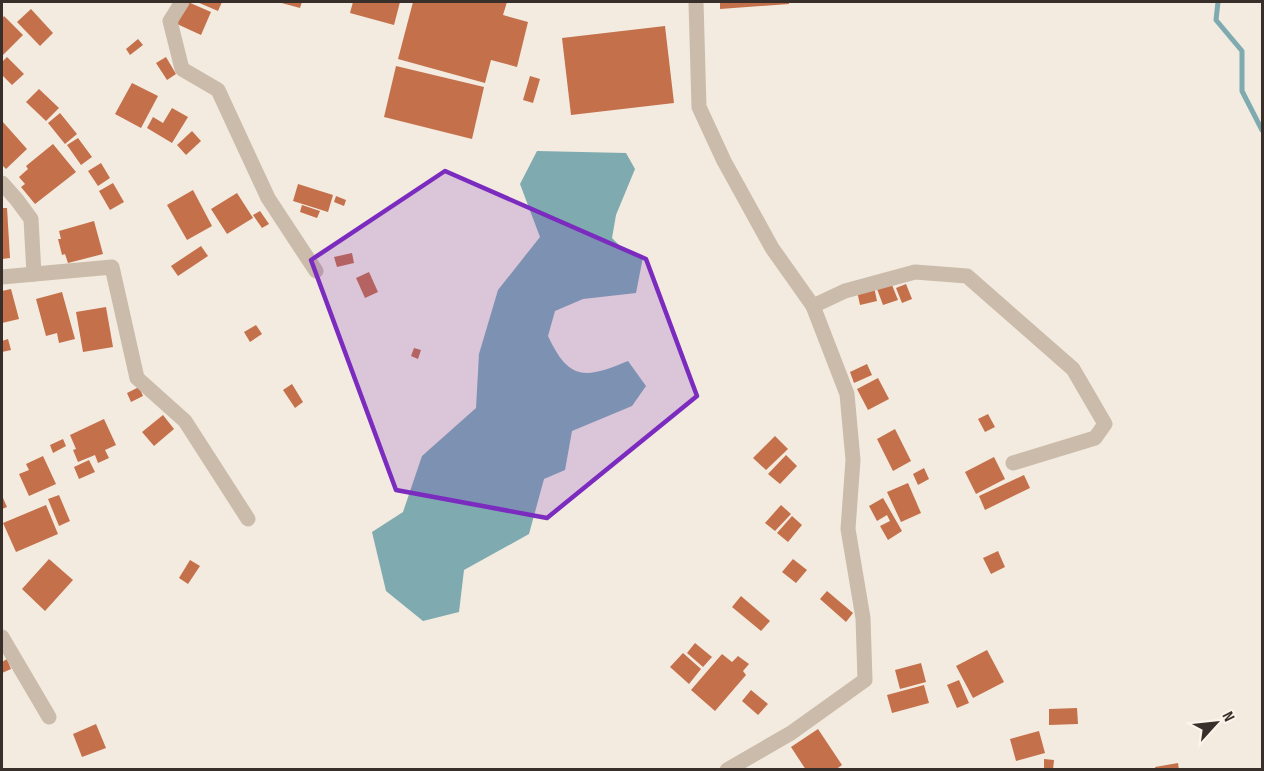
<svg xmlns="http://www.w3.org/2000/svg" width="1264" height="771" font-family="'Sofia Sans Condensed',sans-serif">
<rect width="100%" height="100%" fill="#f3ebdf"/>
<!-- water -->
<path fill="#7eaab0" d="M537,151L626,153L635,169L616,215L612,238L622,248L643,257L636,293L583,299L555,311L548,336C569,381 585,379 628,361L646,386L632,406L572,431L565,470L544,479L529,534L464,570L459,612L423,621L386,591L372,532L403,512L422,456L476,408L479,354L498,290L540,237L520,184Z"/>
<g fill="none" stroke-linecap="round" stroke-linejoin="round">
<!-- stream -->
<polyline stroke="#7eaab0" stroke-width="5" points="1218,2 1216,20 1242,51 1242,91 1262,130"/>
</g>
<!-- building -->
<g fill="#c4704b">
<polygon points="188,2 211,12 201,35 177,24"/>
<polygon points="197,2 222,2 218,11"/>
<polygon points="278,2 302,2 300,8"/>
<polygon points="353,2 400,2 394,25 350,13"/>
<polygon points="413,2 507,2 503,15 528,22 517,67 491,60 485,83 398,59"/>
<polygon points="720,2 789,2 789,4 720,9"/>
<polygon points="31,9 53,33 40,46 17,22"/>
<polygon points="4,16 23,35 2,56 2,19"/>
<polygon points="665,26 674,103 571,115 562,38"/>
<polygon points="138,39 143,45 130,55 126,49"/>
<polygon points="7,57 24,74 12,85 2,75 2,62"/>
<polygon points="166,57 176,74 167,80 156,63"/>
<polygon points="396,66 484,87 472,139 384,117"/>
<polygon points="530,76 540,79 533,103 523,100"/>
<polygon points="132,83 158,96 141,128 115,114"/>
<polygon points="39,89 59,108 46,121 26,102"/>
<polygon points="172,108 188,117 172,143 147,128 153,117 163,123"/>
<polygon points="60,113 77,134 65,144 48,123"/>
<polygon points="2,121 27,149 6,169 2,165"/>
<polygon points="192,131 201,141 186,155 177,145"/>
<polygon points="78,138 92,157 81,165 67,145"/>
<polygon points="53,144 76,172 35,204 21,187 25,184 19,177 28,169 26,166"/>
<polygon points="101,163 110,178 98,186 88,171"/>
<polygon points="113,183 124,202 110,210 99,191"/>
<polygon points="298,184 333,195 328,212 293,201"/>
<polygon points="193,190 212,226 187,240 167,205"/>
<polygon points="237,193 253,218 227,234 211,209"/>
<polygon points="336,196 346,200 344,206 334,202"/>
<polygon points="302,205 320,211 317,218 300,212"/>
<polygon points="2,208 7,208 10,258 2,259"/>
<polygon points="260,211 269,224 262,228 253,215"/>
<polygon points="94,221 103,254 68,263 65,254 62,255 58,239 61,239 59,231"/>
<polygon points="201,246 208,256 178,276 171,266"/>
<polygon points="352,253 354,263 337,267 334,257"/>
<polygon points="369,272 378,292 365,298 356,278"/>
<polygon points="906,284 912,299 902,303 896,288"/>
<polygon points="892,285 898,300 883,305 877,289"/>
<polygon points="874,287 877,301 860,305 857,291"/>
<polygon points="11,289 19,319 2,323 2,291"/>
<polygon points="62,292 75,339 59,343 57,333 46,336 36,299"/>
<polygon points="106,307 113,347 83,352 76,312"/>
<polygon points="256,325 262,334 250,342 244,332"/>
<polygon points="8,339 11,350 2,352 2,341"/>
<polygon points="414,348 421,350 418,359 411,356"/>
<polygon points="867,364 872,375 854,383 850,372"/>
<polygon points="878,378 889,399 868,410 857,389"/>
<polygon points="292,384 303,402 295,408 283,390"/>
<polygon points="139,387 143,396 131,402 127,393"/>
<polygon points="988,414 995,427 985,432 978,419"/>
<polygon points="163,415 174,429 154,446 142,432"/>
<polygon points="104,419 116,445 105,450 109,458 98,463 95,455 78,462 73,450 76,449 70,435"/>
<polygon points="895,429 911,461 893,471 877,439"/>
<polygon points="775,436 788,449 766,470 753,458"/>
<polygon points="63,439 66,446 53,453 50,445"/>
<polygon points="786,455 797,466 780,484 768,474"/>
<polygon points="43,456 56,484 29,496 19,474 29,470 26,464"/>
<polygon points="994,457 1005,479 976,494 965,472"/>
<polygon points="89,460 95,472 79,479 74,467"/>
<polygon points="924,468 929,479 918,485 913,474"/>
<polygon points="1024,475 1030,488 985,510 979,496"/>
<polygon points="908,483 921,513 901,522 887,492"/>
<polygon points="59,495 70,521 59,526 48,499"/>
<polygon points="3,498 7,507 2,509 2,499"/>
<polygon points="883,498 902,531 888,540 880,526 890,521 887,515 877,521 869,506"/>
<polygon points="46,505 58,534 16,552 3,523"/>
<polygon points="781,505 791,514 775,531 765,523"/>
<polygon points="792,516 802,525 788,542 777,533"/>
<polygon points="998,551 1005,567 991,574 983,558"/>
<polygon points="49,559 73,580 45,611 22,589"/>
<polygon points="793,559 807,570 796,583 782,572"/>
<polygon points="190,560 200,566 188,584 179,578"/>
<polygon points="827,591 853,613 846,622 820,599"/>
<polygon points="741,596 770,621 761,631 732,607"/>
<polygon points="695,643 712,657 703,667 687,653"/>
<polygon points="987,650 1004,682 973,698 956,666"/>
<polygon points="683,653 701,669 689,684 670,667"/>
<polygon points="722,654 732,662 738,656 749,664 743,671 746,675 715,711 691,690"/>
<polygon points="7,659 11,669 2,673 2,662"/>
<polygon points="921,663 926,682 900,689 895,670"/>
<polygon points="959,680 969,703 957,708 947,685"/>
<polygon points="924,685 929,703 892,713 887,695"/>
<polygon points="751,690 768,704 758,715 742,701"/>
<polygon points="1077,708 1078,724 1049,725 1049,709"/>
<polygon points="96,724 106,748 82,757 73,734"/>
<polygon points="818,729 842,765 835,770 806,770 791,747"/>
<polygon points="1039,731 1045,753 1016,761 1010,739"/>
<polygon points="1044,759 1054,760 1053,770 1044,770"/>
<polygon points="1178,763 1179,770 1156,770 1155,767"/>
</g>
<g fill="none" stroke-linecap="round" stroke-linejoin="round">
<!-- minor -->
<g stroke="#cbbbaa" stroke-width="15">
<polyline points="182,2 170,21 182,69 218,90 268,198 316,271"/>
<polyline points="696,2 699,107 724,161 772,248 813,306 847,394 853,460 848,529 863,618 865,680 791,733 727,770"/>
<polyline points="2,183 17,200 31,219 34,274"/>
<polyline points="2,277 112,267 137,378 185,421 248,519"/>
<polyline points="813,306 845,291 915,272 967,276 1073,369 1105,424 1095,438 1013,463"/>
<polyline points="2,637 49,717"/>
</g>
</g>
<!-- marked area -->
<path fill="#7b2cbf" fill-opacity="0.2" stroke="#7b2cbf" stroke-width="4.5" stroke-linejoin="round" d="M445,171L646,259L697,396L547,518L396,490L311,260Z"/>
<!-- border -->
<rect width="1264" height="771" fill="none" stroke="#392f2a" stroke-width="6"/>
<!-- north arrow -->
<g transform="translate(1216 723) rotate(63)" stroke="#faf4eb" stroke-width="4.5" paint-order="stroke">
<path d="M0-4.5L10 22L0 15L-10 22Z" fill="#392f2a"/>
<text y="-9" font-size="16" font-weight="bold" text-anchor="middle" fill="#392f2a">N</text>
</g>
</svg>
